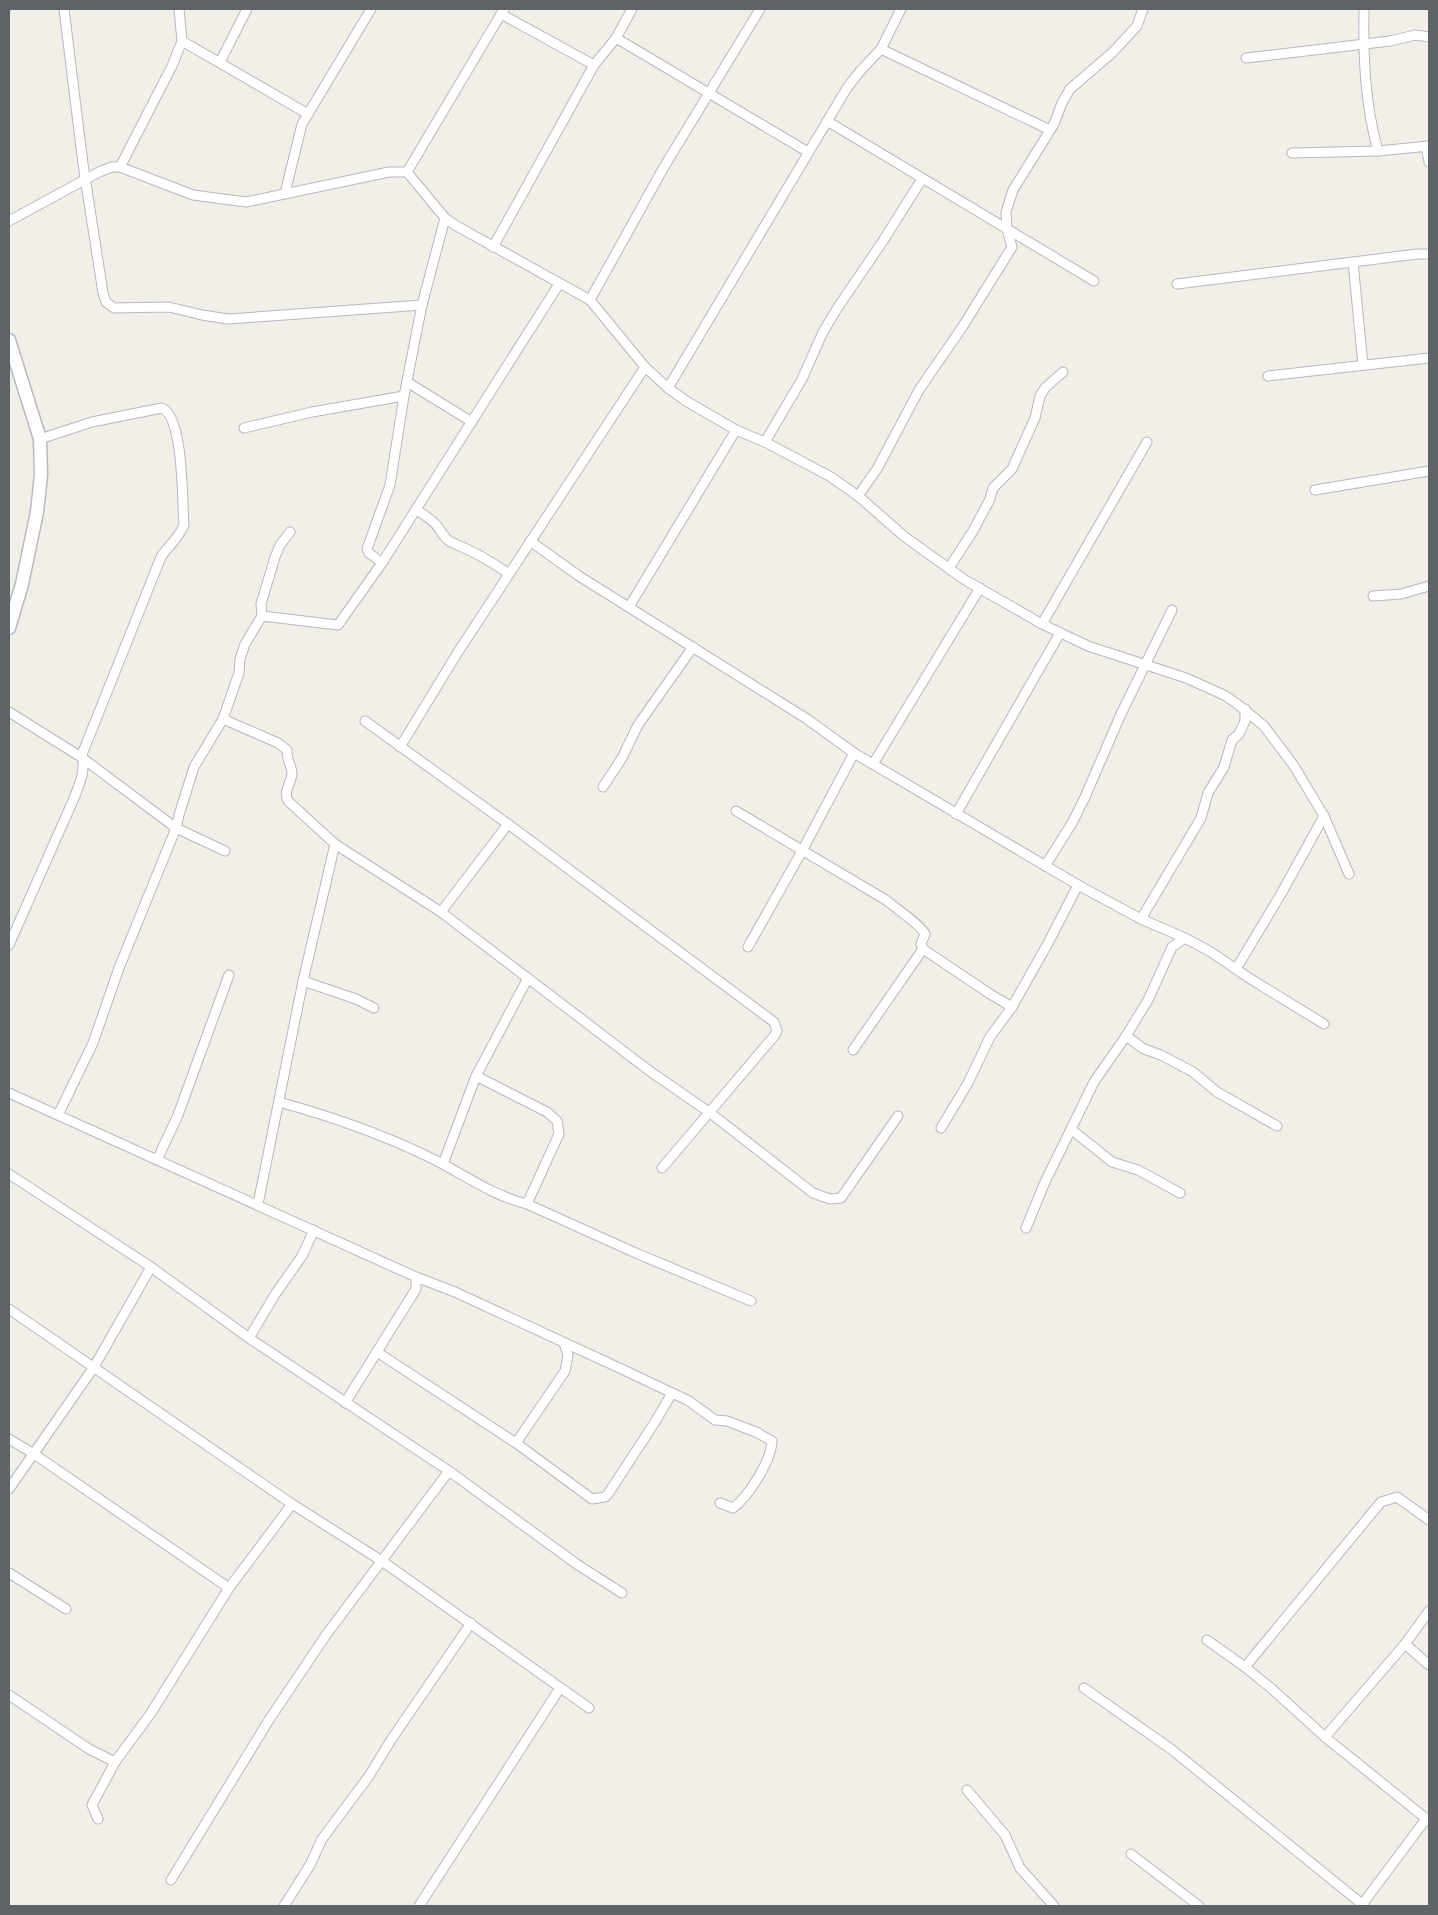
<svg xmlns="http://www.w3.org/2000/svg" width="1438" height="1915" font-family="Lato,sans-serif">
<rect width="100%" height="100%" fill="#f1efe8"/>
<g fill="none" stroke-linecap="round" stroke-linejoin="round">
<!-- street casing -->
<g stroke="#b5b8bc" stroke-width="11">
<g id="street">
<polyline points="64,9 83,164 103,293 106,302 114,308 169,307 202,315 228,319 422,305"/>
<polyline points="179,9 182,41"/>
<path d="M1364,9C1363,58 1365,104 1378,151"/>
<polyline points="501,14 594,65"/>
<polyline points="616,38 808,152"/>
<polyline points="881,49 1050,130"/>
<polyline points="1246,58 1390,41 1415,35 1429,37"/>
<polyline points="220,62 247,9"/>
<polyline points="827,121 1094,281"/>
<polyline points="1426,146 1429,162"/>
<polyline points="1292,153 1378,151 1429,146"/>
<polyline points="120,167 172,66 182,41 308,114"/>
<polyline points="407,172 445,218 455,225 590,300 645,367 668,388 686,401 736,430 765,442 831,477 858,496 905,537 965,580 1042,624 1088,646 1186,678 1224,695 1236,703 1264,726 1294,766 1324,816 1349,874"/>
<polyline points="285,193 302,124 371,9"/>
<polyline points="9,221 99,172 112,167 120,167 193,195 246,202 389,172 407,172 504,9"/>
<polyline points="493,247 594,65 616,38 632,9"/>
<polyline points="1353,262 1363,365"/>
<polyline points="1177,284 1417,254 1429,254"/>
<polyline points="590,300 664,167 760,9"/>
<polyline points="1268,376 1429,358"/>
<polyline points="407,382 472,422"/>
<polyline points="668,388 847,88 861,70 881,49 901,9"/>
<polyline points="244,428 312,412 404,396"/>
<polyline points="765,442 802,379 823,332 838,307 883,241 922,179"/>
<polyline points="1315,490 1429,471"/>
<polyline points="858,496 877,469 919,390 963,326 1012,247 1007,229 1006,212 1013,190 1054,124 1062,103 1070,89 1113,52 1137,26 1143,9"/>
<path d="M416,509C422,514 433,520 438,527C441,532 446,541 453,543C473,551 491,561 509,574"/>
<polyline points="530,541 579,576 807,719 854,753 1078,885 1141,919 1185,938 1211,952 1249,978 1324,1024"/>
<polyline points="382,563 369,553 367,549 390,485 404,396 422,305 445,218"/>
<polyline points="949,568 973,531 990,499 993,488 1012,469 1035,418 1040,396 1045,388 1063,372"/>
<polyline points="1373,596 1401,594 1429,586"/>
<polyline points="629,607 736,430"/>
<polyline points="262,616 338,625 382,563 559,284"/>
<polyline points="1042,624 1147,442"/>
<polyline points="9,712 81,757 176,828 225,851"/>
<path d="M223,719L278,743L287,750C286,759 292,766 292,774C291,784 283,790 288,801L335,844L441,912L651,1072L709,1112L813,1193L830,1199L841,1198L898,1116"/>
<polyline points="365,721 508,824 774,1022 777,1031 775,1035 662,1168"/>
<polyline points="400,747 458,652 645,367"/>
<polyline points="873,764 980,588"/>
<polyline points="603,787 622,758 638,725 693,647"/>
<path d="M736,811L886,900C895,908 921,925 925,934L921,944L923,949L990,994L1012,1007"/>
<polyline points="956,814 1060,633"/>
<polyline points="1045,866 1072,823 1085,797 1121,714 1172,610"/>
<polyline points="441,912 508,824"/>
<polyline points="1141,919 1201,818 1208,793 1224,767 1232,740 1239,734 1245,721 1245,709"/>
<path d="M9,945L75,796C78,787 83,777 83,768C84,762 81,758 83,752L161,557C168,546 179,538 184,525C182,503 184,417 162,408L92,422L40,439"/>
<polyline points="748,947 802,851 854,753"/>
<polyline points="1236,969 1281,894 1324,816"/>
<polyline points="303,981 356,999 374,1008"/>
<polyline points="1126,1036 1144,1049 1161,1055 1193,1072 1217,1092 1277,1126"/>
<polyline points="853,1050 923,949"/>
<polyline points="476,1076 547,1112 557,1121 559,1134 527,1204"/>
<path d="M9,1093L416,1277L455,1292L628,1372L689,1401L715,1420L727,1421L756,1432L772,1441C771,1461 749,1496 733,1508L720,1503"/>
<path d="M279,1102C330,1116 379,1133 427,1156C461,1172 490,1195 527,1204L638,1254L751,1301"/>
<polyline points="58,1115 93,1043 119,968 176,828 179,815 194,767 223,719 239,673 240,659 245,644 262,616 261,604 275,557 280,545 290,532"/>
<polyline points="941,1128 968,1083 990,1037 1012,1007 1047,945 1078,885"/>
<polyline points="1072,1130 1112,1162 1138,1170 1180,1193"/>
<polyline points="157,1160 178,1115 229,975"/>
<polyline points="443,1164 476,1076 528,978"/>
<polyline points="9,1174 151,1267 249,1338 449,1471 578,1565 622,1593"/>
<polyline points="258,1204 303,981 335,844"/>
<polyline points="1026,1228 1045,1182 1094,1082 1126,1036 1148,1000 1172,947 1185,938"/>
<polyline points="9,1309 292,1504 382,1561 589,1708"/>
<polyline points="249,1338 276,1293 302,1256 314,1230"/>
<polyline points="377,1352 516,1443 592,1499 605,1497 608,1494 655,1422 672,1393"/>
<polyline points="345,1403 416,1289 416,1277"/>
<polyline points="9,1439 34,1454 229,1588"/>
<polyline points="516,1443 565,1371 568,1355 564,1343"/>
<polyline points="9,1489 94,1367 151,1267"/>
<polyline points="1429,1520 1397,1497 1381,1502 1245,1667 1272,1689 1325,1737 1429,1821"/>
<polyline points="9,1573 66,1609"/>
<polyline points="1207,1640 1245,1667"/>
<polyline points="1405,1644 1429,1665"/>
<polyline points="1084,1688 1171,1749 1362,1904"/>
<polyline points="9,1695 89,1749 115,1762"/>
<polyline points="1325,1737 1405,1644 1429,1611"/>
<polyline points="967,1790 1005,1835 1020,1868 1054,1906"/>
<polyline points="98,1819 92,1805 115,1762 151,1713 229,1588 292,1504"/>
<polyline points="1131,1854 1199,1906"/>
<polyline points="171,1880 269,1720 326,1635 449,1471"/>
<polyline points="284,1906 310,1865 322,1839 369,1776 391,1740 471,1623"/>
<polyline points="419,1906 560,1688"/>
<polyline points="1361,1906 1426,1819"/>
</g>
</g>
<!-- secondary casing -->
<g stroke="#b6babf" stroke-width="15">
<polyline id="secondary" points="9,340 40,439 41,475 37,512 22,584 9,628"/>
</g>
<!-- street -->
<use href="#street" stroke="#fff" stroke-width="9"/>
<!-- secondary -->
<use href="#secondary" stroke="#fff" stroke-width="12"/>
</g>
<!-- border -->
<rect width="1438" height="1915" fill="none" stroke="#5f6368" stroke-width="20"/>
</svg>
